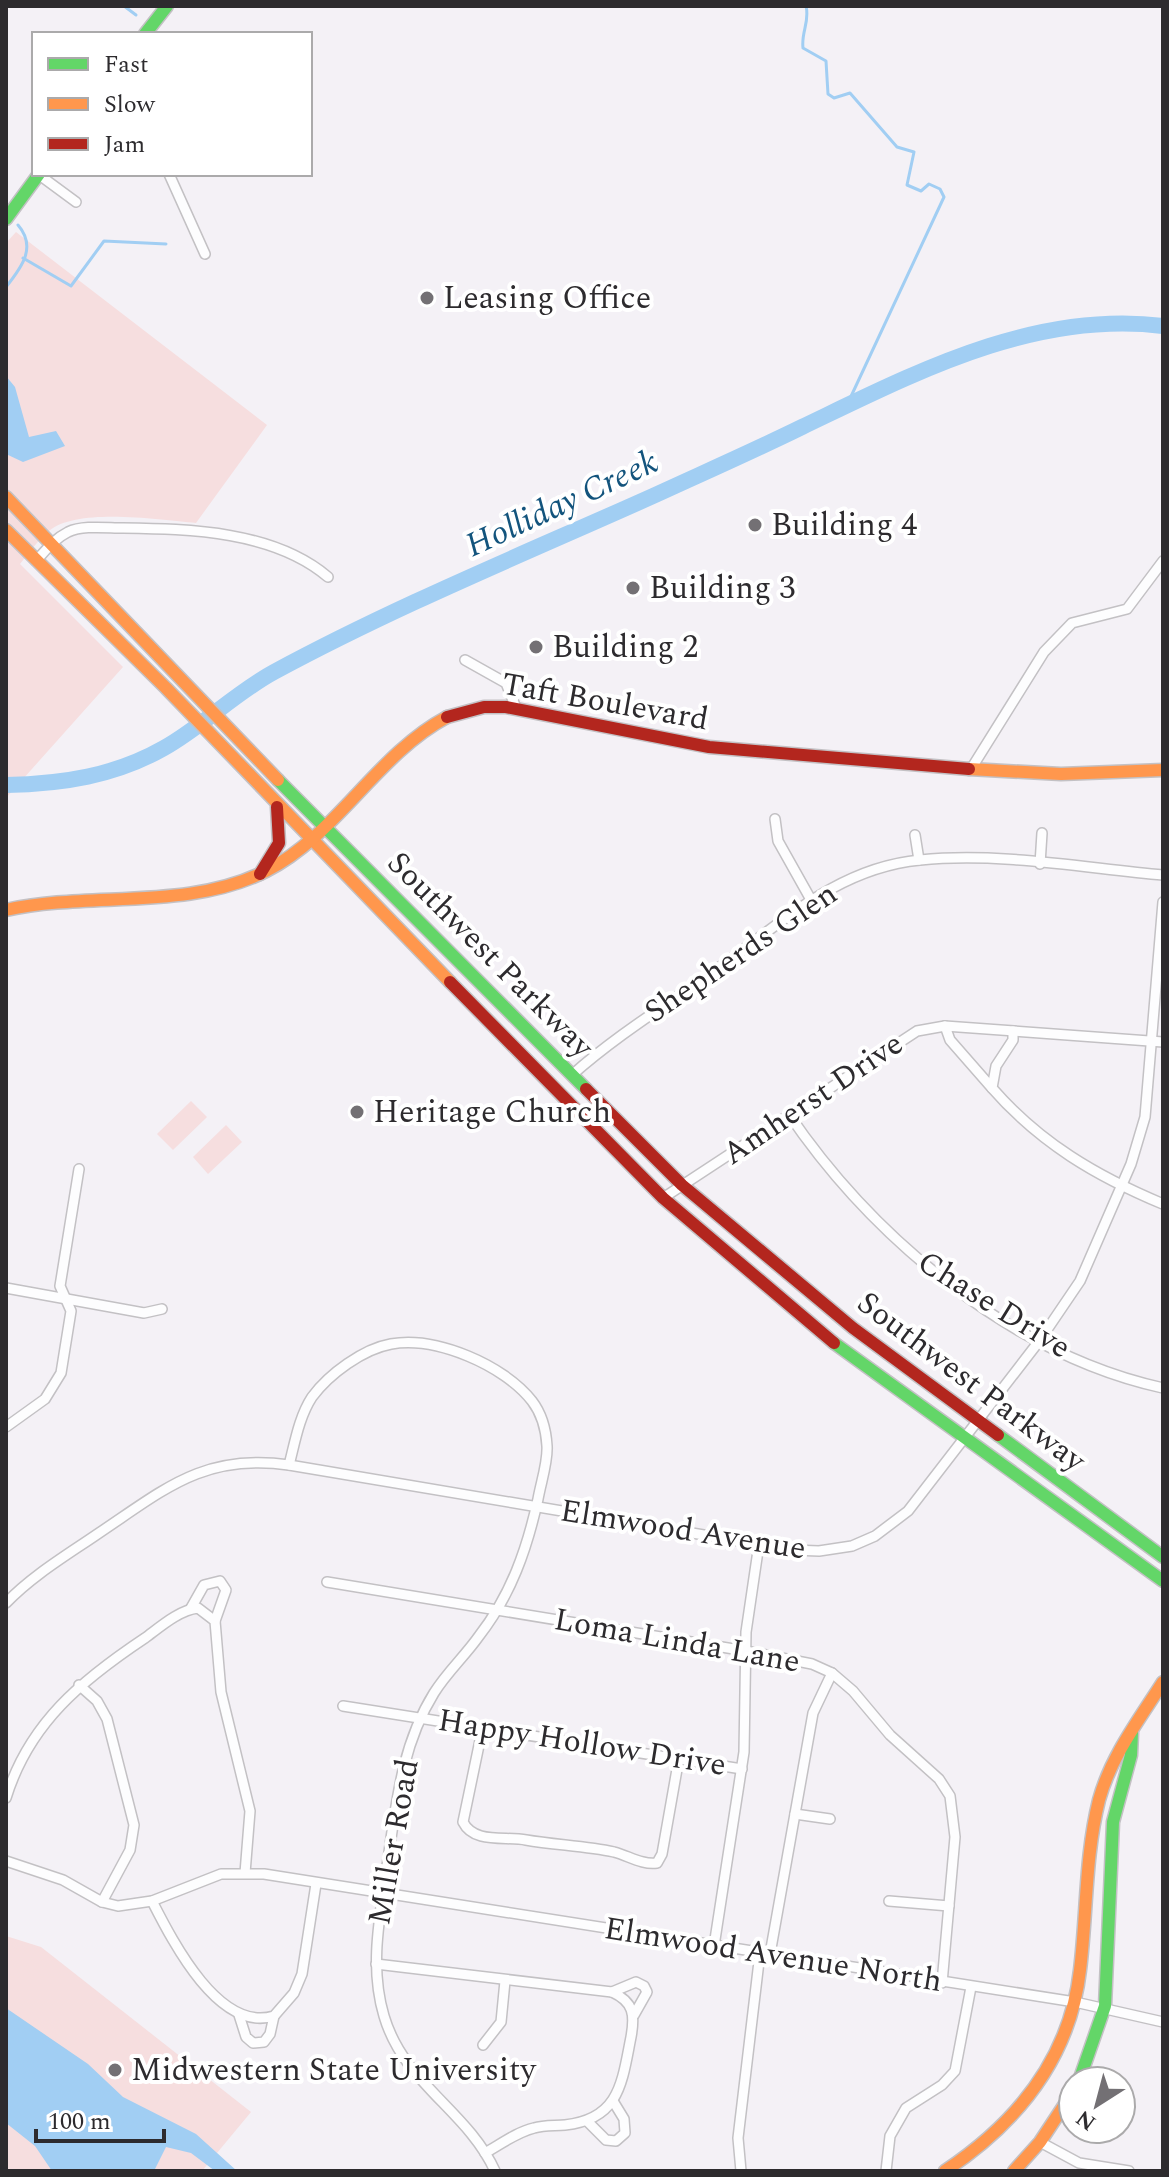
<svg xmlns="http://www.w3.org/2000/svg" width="1169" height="2177" font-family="Spectral,serif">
<rect width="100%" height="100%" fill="#f4f1f6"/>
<!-- green -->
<g fill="#f6dedf">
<path d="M16,232L267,425L196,523C160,520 77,507 49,531C38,540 29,553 20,564L123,667L6,798V243Z"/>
<polygon points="191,1101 207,1117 173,1150 157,1134"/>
<polygon points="226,1125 242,1142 208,1174 193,1157"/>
<polygon points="6,1936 41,1947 251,2112 202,2171 6,2171"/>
</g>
<!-- water -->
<g fill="#a1cef3">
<polygon points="6,376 15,387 29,437 56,431 65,446 23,462 6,454"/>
<polygon points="6,2008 88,2064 123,2097 196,2134 237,2171 215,2171 191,2153 166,2147 154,2171 52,2171 35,2146 6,2123"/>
</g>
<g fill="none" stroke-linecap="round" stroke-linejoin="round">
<!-- stream -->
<g stroke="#a1cef3" stroke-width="3">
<polyline points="124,6 136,15"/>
<path d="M806,6C810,22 801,32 803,48L826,61L828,94L834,98L850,93L897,147L914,152L907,185L921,191L929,184L940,189L944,197L847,405"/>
<polyline points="23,258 71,286 104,241 166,244"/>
<path d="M6,287C22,267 37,247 18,225"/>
</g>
<!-- river -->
<path stroke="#a1cef3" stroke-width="16" d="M6,785C62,784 115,776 164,748C203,726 235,693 274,672C396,606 526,553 653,496C703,473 753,451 802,427C915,373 1034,310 1163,326"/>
<!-- street casing -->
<g stroke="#c3c1c4" stroke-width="12">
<g id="street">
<polyline points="38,174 76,202"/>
<polyline points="169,174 205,254"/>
<path d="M36,561C46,550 54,539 68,532C83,525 106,528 123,528C190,529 274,531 328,577"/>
<polyline points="465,660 506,683 516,708"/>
<polyline points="971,769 1044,652 1072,623 1127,609 1163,561"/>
<polyline points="775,819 778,841 810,898"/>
<polyline points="915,835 919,860"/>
<polyline points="1040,864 1042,833"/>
<polyline points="945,1026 950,1040 992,1088"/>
<path d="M1013,1031V1040L996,1066L992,1088C1040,1143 1096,1176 1163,1204"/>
<path d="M572,1075C616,1036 666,1005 714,971C780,925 836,868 920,860C1000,852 1084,868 1163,875"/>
<path d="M788,1113C873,1238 1012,1355 1163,1388"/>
<polyline points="663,1198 917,1031 945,1026 1163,1042"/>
<polyline points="6,1288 144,1313 162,1309"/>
<polyline points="6,1427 45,1399 61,1373 71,1311 60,1286 79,1169"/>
<path d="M289,1465C295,1442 299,1417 312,1397C329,1374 363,1349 391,1344C436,1336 504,1365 532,1401C542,1414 546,1429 547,1446C548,1462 541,1482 538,1499C527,1549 511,1595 479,1636C465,1656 447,1672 434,1693C401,1746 396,1806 387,1866C380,1916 369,1966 384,2016C404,2084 467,2110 495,2171"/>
<polyline points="327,1582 746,1651 812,1664 832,1673 853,1691 890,1735 939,1779 950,1796 955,1837 942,1983"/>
<path d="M6,1603C33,1575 67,1555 99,1533C165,1489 204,1453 289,1465L793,1550L819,1551L852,1546L875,1536L908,1511L1040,1340L1080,1281L1131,1164L1145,1117L1163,902"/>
<polyline points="191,1608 204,1585 220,1581 226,1590 215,1621"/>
<polyline points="79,1685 97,1701 107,1719 134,1825 130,1850 102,1902"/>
<polyline points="343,1706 742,1769"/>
<path d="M483,1726L463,1822C474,1844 505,1836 526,1840C555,1845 586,1846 614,1852C629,1856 642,1865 657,1863L662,1854L679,1758"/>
<path d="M6,1798C29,1723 82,1680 145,1638C160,1627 179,1610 198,1608L215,1621L221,1692L250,1811L245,1873"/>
<polyline points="795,1814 830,1819"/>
<polyline points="6,1861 63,1880 102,1902 118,1906 152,1901 221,1874 264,1874 1075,2002 1163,2022"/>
<path d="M152,1901C173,1942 219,2033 274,2016L294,1993L302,1974L316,1884"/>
<polyline points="889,1901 949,1906"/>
<polyline points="714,1946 744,1752 746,1632 759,1544"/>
<polyline points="770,1954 813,1713 832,1673"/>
<path d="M376,1964L612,1992C634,2002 635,2015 631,2037C622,2082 620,2119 565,2125C555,2126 544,2125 534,2128C517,2132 501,2144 485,2153"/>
<polyline points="612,1992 636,1982 644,1986 647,1992 634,2015"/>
<polyline points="239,2015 246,2037 253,2043 264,2042 270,2034 274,2016"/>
<polyline points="483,2045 501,2022 505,1981"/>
<polyline points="587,2121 606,2140 616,2141 625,2133 624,2119 613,2101"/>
<polyline points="1040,2142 1079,2163 1129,2171"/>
<polyline points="741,2171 738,2138 760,1953"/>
<polyline points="886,2171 890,2136 906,2108 942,2085 955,2071 971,1987"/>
</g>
</g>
<!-- fast casing -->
<g stroke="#c3c1c4" stroke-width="15">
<g id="fast">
<polyline points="145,34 167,6"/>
<polyline points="6,219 39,174"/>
<polyline points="278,780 586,1089"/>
<polyline points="834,1343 1163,1581"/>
<polyline points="998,1435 1163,1557"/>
<polyline points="1079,2081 1105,2006 1113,1822 1131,1755 1132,1733"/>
</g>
</g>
<!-- slow casing -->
<g stroke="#c3c1c4" stroke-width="15">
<g id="slow">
<polyline points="6,497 278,780"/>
<polyline points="6,530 166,688 450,982"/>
<polyline points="969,769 1061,774 1163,770"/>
<path d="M6,910C90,891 187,911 266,871C337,835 376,755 447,717"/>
<path d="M945,2171C1017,2123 1070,2059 1080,1970C1087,1913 1085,1856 1099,1800C1111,1756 1139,1720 1163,1682"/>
<polyline points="1014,2171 1040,2142 1073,2092"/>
</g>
</g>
<!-- jam casing -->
<g stroke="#c3c1c4" stroke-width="15">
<g id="jam">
<polyline points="447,717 484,707 506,707 709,747 969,769"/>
<polyline points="260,874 279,843 277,807"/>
<polyline points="450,982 663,1198 834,1343"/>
<polyline points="586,1089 682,1185 853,1328 998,1435"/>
</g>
</g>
<!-- street -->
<use href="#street" stroke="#fdfdfe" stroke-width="9"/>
<!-- fast -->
<use href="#fast" stroke="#63d668" stroke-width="12"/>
<!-- slow -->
<use href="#slow" stroke="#ff974d" stroke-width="12"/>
<!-- jam -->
<use href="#jam" stroke="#b3261e" stroke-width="12"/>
</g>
<!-- markers -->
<g fill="#737074" stroke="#fff" stroke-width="3">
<circle cx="427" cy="298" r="8"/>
<circle cx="755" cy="525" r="8"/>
<circle cx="633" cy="588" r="8"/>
<circle cx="536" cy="647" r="8"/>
<circle cx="357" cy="1112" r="8"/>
<circle cx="115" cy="2070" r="8"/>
</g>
<g text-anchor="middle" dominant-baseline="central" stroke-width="8" stroke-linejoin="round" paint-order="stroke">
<!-- poi labels -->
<g font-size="32" fill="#2d2b2e" stroke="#fff" text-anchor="start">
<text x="443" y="298">Leasing Office</text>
<text x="771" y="525">Building 4</text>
<text x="649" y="588">Building 3</text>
<text x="552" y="647">Building 2</text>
<text x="373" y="1112">Heritage Church</text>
<text x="131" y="2070">Midwestern State University</text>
</g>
<!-- street labels -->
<g font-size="32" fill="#2d2b2e" stroke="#fff">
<text transform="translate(605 702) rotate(10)">Taft Boulevard</text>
<text transform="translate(741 953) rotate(-34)">Shepherds Glen</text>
<text transform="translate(490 955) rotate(45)">Southwest Parkway</text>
<text transform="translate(813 1099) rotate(-34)">Amherst Drive</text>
<text transform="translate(994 1305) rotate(32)">Chase Drive</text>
<text transform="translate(971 1382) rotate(37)">Southwest Parkway</text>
<text transform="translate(683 1530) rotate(9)">Elmwood Avenue</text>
<text transform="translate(677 1641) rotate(10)">Loma Linda Lane</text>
<text transform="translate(582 1743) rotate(9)">Happy Hollow Drive</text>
<text transform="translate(394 1842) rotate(-80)">Miller Road</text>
<text transform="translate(773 1955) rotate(9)">Elmwood Avenue North</text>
</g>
<!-- water labels -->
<g font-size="34" font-style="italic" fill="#13547d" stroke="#fff">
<text transform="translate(562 504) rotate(-25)">Holliday Creek</text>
</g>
</g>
<!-- border -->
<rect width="1169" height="2177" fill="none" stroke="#2d2b2e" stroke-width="16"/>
<!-- legend -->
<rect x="32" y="32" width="280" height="144" fill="#ffffff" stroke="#abaaab" stroke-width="2"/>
<rect x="48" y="58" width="40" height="12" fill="#63d668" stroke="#abaaab" stroke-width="2"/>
<text x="104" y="72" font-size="24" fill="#2d2b2e">Fast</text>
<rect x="48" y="98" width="40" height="12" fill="#ff974d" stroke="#abaaab" stroke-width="2"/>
<text x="104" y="112" font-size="24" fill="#2d2b2e">Slow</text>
<rect x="48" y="138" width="40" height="12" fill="#b3261e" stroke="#abaaab" stroke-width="2"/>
<text x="104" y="152" font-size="24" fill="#2d2b2e">Jam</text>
<!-- north arrow -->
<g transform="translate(1097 2105) rotate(216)"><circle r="38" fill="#ffffff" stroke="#abaaab" stroke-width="2"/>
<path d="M0-6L14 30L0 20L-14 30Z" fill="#737074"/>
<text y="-12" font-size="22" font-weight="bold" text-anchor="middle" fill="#2d2b2e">N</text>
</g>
<!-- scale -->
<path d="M36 2129v12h128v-12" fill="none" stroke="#2d2b2e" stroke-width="4"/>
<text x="48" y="2129" font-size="24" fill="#2d2b2e" stroke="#ffffff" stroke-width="6" paint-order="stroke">100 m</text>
</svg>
